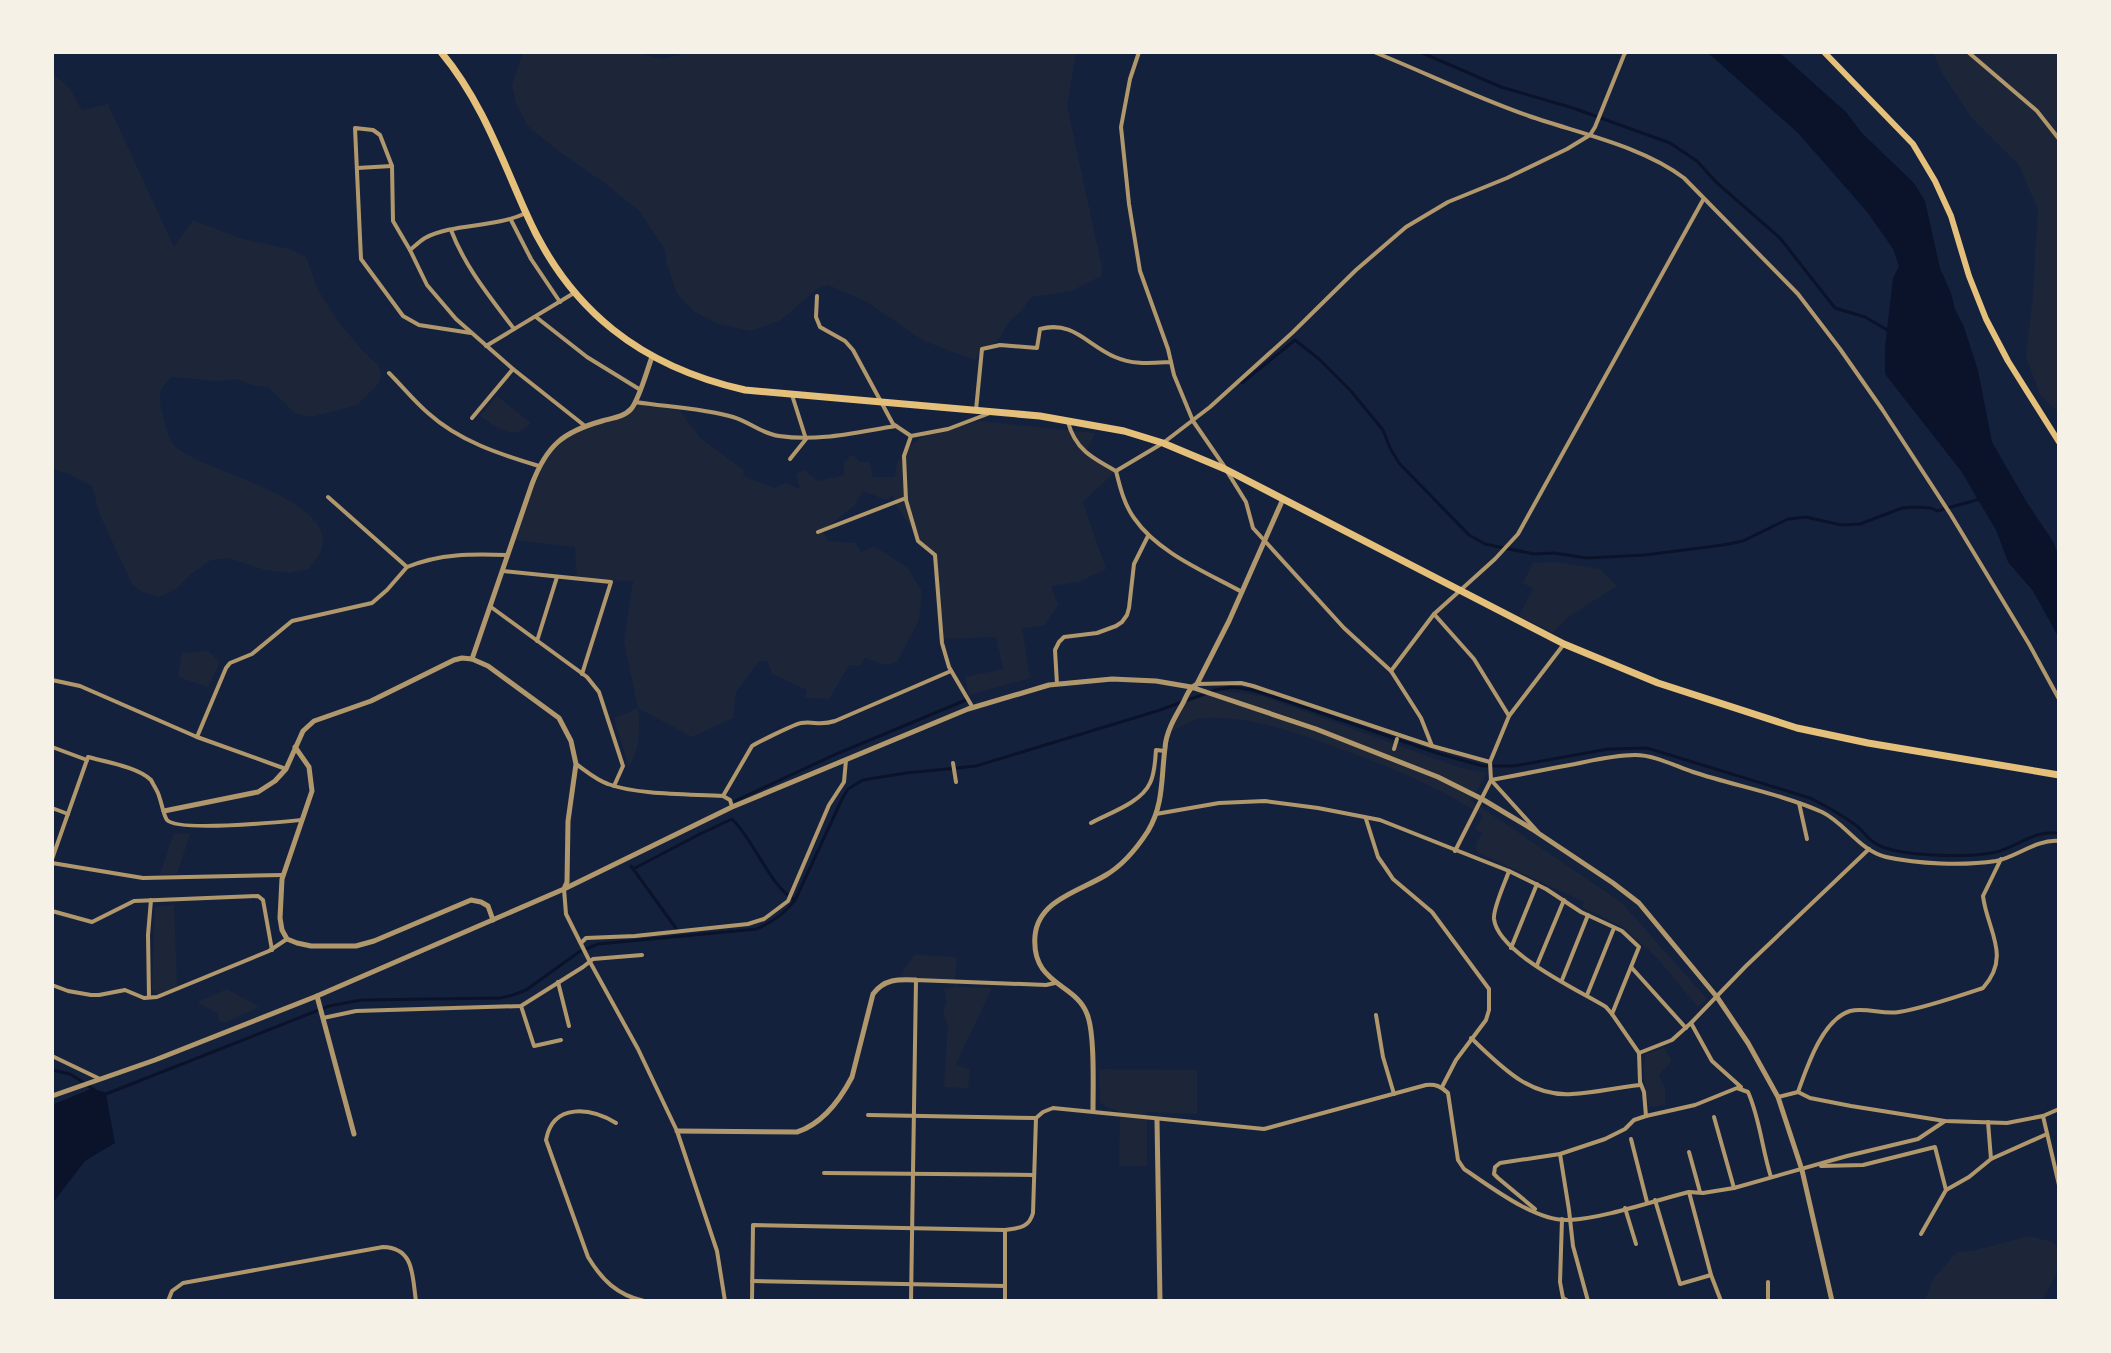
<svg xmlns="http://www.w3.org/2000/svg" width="2111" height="1353" font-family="'Source Sans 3',sans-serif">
<rect width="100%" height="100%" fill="#14213d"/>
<!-- green -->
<g fill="#1d2539">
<polygon points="523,52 633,52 663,59 691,52 1076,52 1067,106 1102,267 1101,276 1071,291 1031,297 1022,310 1009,322 999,339 974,360 924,341 867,302 828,285 817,289 781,320 751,331 718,324 693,311 676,292 667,263 664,248 639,211 606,184 561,153 528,126 516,104 512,85"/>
<polygon points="1933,52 2059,52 2059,413 2040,395 2026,356 2033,295 2038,210 2019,165 1971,117 1942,73"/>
<path d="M52,72L70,89L82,110L108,104L174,247L193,220L242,239L290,249L306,257L318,290L340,324L362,350L379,366L381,374L379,383L357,405L312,417L295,413L268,387L256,386L236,379L217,381L172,377C157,390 158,397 163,415C165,425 168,436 173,444C176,449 183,452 188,455C219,474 334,501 322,548C320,555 313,562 309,569L289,573L265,570L229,558L211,560L190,575L176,589L159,597L143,592L132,584L100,515L92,486L67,473L52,469Z"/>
<path d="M497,396L531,423C513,442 498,428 480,416Z"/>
<path d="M635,402L677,407L701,439L744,470L743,476L774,488L786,483L800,489L796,474L805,469L807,473L818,481L844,475V461L848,460L849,455L854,456L860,462H870L873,477H895L897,463L906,449L924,435L981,421L1095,433L1086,452L1116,471L1083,502L1106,569L1079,582L1051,586L1058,605L1044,626L1022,628L1030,678L969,695L965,677L1003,669L996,637L942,639L937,563L930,551L918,541L915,533L894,502V495L886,500L863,491L855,505L823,531L828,541L856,543L861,552L874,546L908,568L922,592L919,620L897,662L885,665L865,658L860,666L849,665L829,699L805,698L807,690L772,674L768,661H759L736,692L733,718L692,737L638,708C641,729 639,749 629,767L614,718L638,708L624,642L633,581L577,579L575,547L513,540L539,466L564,436L623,415Z"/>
<polygon points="1556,562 1600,569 1617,586 1568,617 1553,633 1519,616 1533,589 1523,583 1533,563"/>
<polygon points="208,651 220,662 208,687 178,677 182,653"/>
<path d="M1216,690L1262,696L1461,768L1486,773L1479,787L1470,800L1621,902L1707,999L1698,1007L1657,958L1623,927L1582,907L1584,902L1477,852L1476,844L1482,833L1475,829L1483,816C1437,786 1389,766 1337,748C1296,732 1250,716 1205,718C1194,718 1181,727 1171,732L1187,700Z"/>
<polygon points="174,833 190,834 177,874 160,875"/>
<polygon points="174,905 177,987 158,994 152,989 155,907"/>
<polygon points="914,955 957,957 955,981 958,987 992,988 956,1064 970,1070 968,1088 944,1087 948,1027 943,1011 947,1002 944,988 956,987 953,982 897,980"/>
<polygon points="227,989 259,1007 224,1023 218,1021 219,1014 197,1002"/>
<path d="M1664,1048L1672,1061L1659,1075L1665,1089V1105L1649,1107C1646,1089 1641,1072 1646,1054Z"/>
<polygon points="1099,1069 1197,1070 1197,1114 1147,1112 1147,1166 1119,1166 1120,1112 1107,1107 1100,1102"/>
<polygon points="2029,1236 2052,1242 2059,1248 2059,1269 2042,1301 1925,1301 1933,1279 1957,1252 1972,1251"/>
</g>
<!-- water -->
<g fill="#0b132b">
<polygon points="1707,52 1779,52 1846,112 1862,133 1914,183 1925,201 1940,268 1951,293 1955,309 1964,327 1978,370 1992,442 2026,501 2054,543 2059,558 2059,638 2033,591 2008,562 1996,530 1961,471 1885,374 1885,347 1893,278 1899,266 1893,249 1868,213 1798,133"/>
<polygon points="93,1088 98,1093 106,1094 115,1143 85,1161 52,1204 52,1105"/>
</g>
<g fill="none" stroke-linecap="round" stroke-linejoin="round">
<!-- stream -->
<g stroke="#0b132b" stroke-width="3">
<polyline points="1420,52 1501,87 1573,108 1670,143 1697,161 1716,182 1780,238 1835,308 1865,317 1889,331"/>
<polyline points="1242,383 1295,340 1319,359 1350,390 1383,430 1390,448 1399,463 1469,535 1485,544 1534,554 1555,553 1586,558 1645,555 1723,545 1743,541 1788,519 1806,517 1841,525 1860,524 1902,508 1913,507 1931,508 1937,511 1980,499"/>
<polyline points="735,801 834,755 966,700"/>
<polyline points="631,866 678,931"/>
<path d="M633,869L700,834L732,819C754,840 771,888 795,900"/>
<path d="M52,1070L70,1074L98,1092L106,1094L329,1006L361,1000L500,998L513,995L526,990L579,952L598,944L757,929C772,922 785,914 795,900L843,797L848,789L863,780L906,773L976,766L1157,711L1216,690L1232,687L1252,690L1274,697L1440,754L1483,766H1514L1608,749L1647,748L1810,798C1826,806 1842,815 1857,826C1863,831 1868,839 1875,843C1895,857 1971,858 1996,852C2019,846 2033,830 2059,833"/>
</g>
<!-- minor -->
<g stroke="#b1986c" stroke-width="4">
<polyline points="662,52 663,52"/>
<polyline points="1139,52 1130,79 1121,127 1129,204 1140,271 1168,349 1174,375 1193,421 1224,466"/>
<path d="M1374,52C1426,73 1477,98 1529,116C1578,133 1642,146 1684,178L1798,294L1840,349L1882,409L1951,515L2029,644L2059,699"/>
<polyline points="1968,52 2037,111 2059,139"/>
<polyline points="357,168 392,166"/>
<path d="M526,213C495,228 453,223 425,238C420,241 415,246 410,250L427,285L456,319L513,369L585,426"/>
<polyline points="511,220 531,259 560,302"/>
<path d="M451,230C465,267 490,297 514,329"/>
<polyline points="410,250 393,221 392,166 380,135 373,130 355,128 361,259 403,316 419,325 471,333"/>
<polyline points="817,296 816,317 820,327 845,341 853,350 893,424 911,436"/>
<polyline points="536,317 587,357 639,389"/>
<polyline points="486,346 574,293"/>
<path d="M389,373C402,386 414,401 428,413C459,441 499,454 539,466"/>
<path d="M635,402C668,407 701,408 733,417C750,422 762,434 779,436C819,442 857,432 896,426"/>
<path d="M976,410L982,349L1000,345L1037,348L1040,329C1073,320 1087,345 1115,357C1133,365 1151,363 1171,362"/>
<polyline points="472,418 513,369"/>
<path d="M1068,422C1075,449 1092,458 1116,471L1163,443L1210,407L1292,333L1356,270L1406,227L1448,202L1507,178L1567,149L1590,135L1595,127L1624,55L1626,52"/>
<polyline points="790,459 806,439 792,395"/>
<path d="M1116,471C1120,487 1124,504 1134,518C1158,553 1206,572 1242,592"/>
<polyline points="1228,473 1246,502 1253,528 1344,628 1391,671 1421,718 1432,746"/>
<path d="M328,497L407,567C441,553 472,554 508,555"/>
<polyline points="818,532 906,498"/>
<polyline points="503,571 611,582 582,674"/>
<polyline points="491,607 587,677 599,692 623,766 614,786"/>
<polyline points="1434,614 1474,659 1509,716"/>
<polyline points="537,641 557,577"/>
<polyline points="1391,671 1434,614 1495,559 1518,534 1703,200"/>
<polyline points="52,680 80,686 197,737 286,769"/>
<polyline points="1057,684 1055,650 1059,642 1064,637 1097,633 1116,626 1122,622 1127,615 1129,608 1134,564 1148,536"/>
<polyline points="1197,684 1241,683 1253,686 1432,746 1490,762"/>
<polyline points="973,708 949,667 942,643 935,555 918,541 906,500 904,456 911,436 948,429 990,413"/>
<polyline points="197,737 226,668 230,663 252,654 292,621 372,603 387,590 407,567"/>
<polyline points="52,747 87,760"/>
<polyline points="1394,749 1397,739"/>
<polyline points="953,763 956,782"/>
<path d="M576,764C586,771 596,780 608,784C637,795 691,794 723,796L730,800L732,807"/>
<path d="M1491,780C1519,775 1547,769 1575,764C1594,760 1615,755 1635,755C1655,755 1675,766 1693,772C1736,786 1781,794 1822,812C1845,823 1860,851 1886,857C1918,864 1963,866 1996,861C2017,857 2036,839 2059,841"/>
<polyline points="1491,780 1538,832"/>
<path d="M723,796L752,746C756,743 797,723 801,723C814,721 820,726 835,721L951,671"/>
<polyline points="1799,803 1807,839"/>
<polyline points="52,808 68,814"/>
<polyline points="1156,814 1219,803 1265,801 1318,808 1380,820 1509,871 1546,889 1581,912 1622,931 1639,947 1612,1014 1639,1053 1640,1082 1644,1092 1646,1116"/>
<polyline points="1366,819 1378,857 1387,870 1393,879 1432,912 1489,989 1489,1010 1486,1020 1456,1060 1442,1087"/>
<path d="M1091,823C1109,813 1141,803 1150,783C1155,773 1155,761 1156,750L1165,751"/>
<polyline points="1455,851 1491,780 1490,762 1509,716 1564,644"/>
<path d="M52,859L88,757C106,762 138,767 151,780C152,782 156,789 157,791C161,798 163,815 167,820C178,832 280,822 301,820"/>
<polyline points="52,863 143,878 283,875"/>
<path d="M1509,871C1505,883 1493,908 1494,919C1498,953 1578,990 1606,1007L1612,1014"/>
<polyline points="564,889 566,914 590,962 638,1049 677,1131 717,1251 725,1301"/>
<polyline points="52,911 92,922 134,901 258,896 263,900 272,950"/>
<polyline points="581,943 586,938 635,936 748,924 764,919 788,901 829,805 844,782 846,760"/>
<polyline points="1511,948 1537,884"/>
<polyline points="1537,965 1564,900"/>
<polyline points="1631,967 1686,1028"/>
<polyline points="1562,980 1588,915"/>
<polyline points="558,982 569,1026"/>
<polyline points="52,985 68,991 91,995 99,995 125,990 144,998 157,997 269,951 287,939"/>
<polyline points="1587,995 1614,928"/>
<polyline points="149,997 148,935 151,900"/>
<polyline points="521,1006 534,1046 561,1040"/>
<polyline points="1376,1015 1383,1057 1394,1094"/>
<polyline points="323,1018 356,1011 521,1006 583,967 593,959 642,955"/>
<polyline points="1691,1023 1712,1061 1741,1087"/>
<path d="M1471,1038C1500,1065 1528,1097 1572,1094C1595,1093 1618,1087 1641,1085"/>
<polyline points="1639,1053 1672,1040 1691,1023 1746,966 1869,849"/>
<polyline points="52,1056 100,1079"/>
<path d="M1798,1092C1807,1067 1822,1020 1850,1011C1866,1007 1883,1015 1899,1012C1924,1008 1959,996 1983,988C2012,956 1987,930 1983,896L2001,859"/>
<polyline points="1778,1097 1798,1092 1810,1098 1851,1106 1945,1121 2007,1123 2043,1116 2059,1109"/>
<path d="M868,1115L1036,1118L1043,1112L1053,1108L1264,1129L1426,1085C1435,1084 1441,1086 1448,1093L1458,1160L1464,1169C1491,1187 1536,1222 1569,1220C1605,1218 1653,1201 1689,1192L1703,1193L1734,1188L1847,1156L1918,1139L1945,1121"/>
<polyline points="2043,1116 2059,1185"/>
<polyline points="1714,1117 1734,1188"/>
<polyline points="1988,1122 1991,1159"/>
<path d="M616,1123C591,1108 553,1102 546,1140L588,1257C602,1280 617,1295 644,1301"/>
<polyline points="1631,1139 1647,1202"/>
<polyline points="1689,1152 1700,1192"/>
<polyline points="1821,1166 1863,1165 1935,1147 1946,1190 1969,1177 1991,1159 2047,1134"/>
<polyline points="824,1173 1034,1175"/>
<polyline points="1689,1192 1711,1275 1721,1301"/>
<polyline points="1655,1200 1680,1284 1711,1275"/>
<polyline points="1625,1208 1636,1244"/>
<polyline points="1535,1209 1498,1178 1494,1174 1495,1167 1500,1163 1560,1154"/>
<polyline points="1562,1219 1560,1282 1563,1298 1568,1301"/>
<polyline points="1921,1234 1946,1190"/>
<polyline points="752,1281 1005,1286"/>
<polyline points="1768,1282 1768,1301"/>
<path d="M168,1301L172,1291L183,1283L383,1247C415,1248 412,1276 416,1301"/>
<path d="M752,1301L753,1225L1005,1230C1019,1228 1029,1228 1033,1213L1036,1118"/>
<polyline points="911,1301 916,980 1046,985 1055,983"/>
<polyline points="1005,1301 1005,1230"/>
<path d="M1588,1301L1573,1246L1569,1210L1560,1154L1605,1139L1625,1129L1634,1120L1646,1116L1695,1105L1737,1088L1748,1092C1760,1119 1762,1149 1771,1177"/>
</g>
<!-- tertiary -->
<g stroke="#b1986c" stroke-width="5">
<path d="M472,659L532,484C547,445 563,432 602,421C612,418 624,417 631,409C639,400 647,370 652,357"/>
<polyline points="295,747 309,767 312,791 282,879 280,918 282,930 287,939 297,943 311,946 356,946 374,941 471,900 481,902 488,906 493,920"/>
<polyline points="164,811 258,792 275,781 286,769 303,731 314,721 371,701 454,660 462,658 472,659 488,666 559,718 571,741 576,764 568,821 567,882 564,889"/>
<polyline points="317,996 354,1134"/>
<polyline points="52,1096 155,1060 317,996 564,889 732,807 968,709 1049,685 1112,679 1156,681 1191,687 1316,729 1438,777 1482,799 1532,829 1613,883 1639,903 1717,997 1748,1043 1778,1097 1802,1170 1832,1301"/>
<path d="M1093,1111C1093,1088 1095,1033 1087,1014C1076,983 1031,985 1035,936C1038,900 1080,891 1106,875C1123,865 1137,848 1148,831C1164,804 1161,778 1165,748C1166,732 1175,717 1183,703C1187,695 1189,688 1197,684L1229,621L1283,499"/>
<polyline points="1157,1120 1160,1301"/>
<path d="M677,1131L797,1132C822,1124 840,1100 852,1077L873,994C884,979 898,979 916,980"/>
</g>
<!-- secondary -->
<polyline stroke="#e5c07b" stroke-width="6" points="1824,52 1913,144 1935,181 1951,216 1969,276 1986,319 2008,361 2059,442"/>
<!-- trunk -->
<path stroke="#e5c07b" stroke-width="7" d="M441,52C481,100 501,157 526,213C569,311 642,367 745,390L1040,416L1124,431L1163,443L1225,469L1564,644L1658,683L1797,728L1868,743L2059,775"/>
</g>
<!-- border -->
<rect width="2111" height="1353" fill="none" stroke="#f6f1e7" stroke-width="108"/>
</svg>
